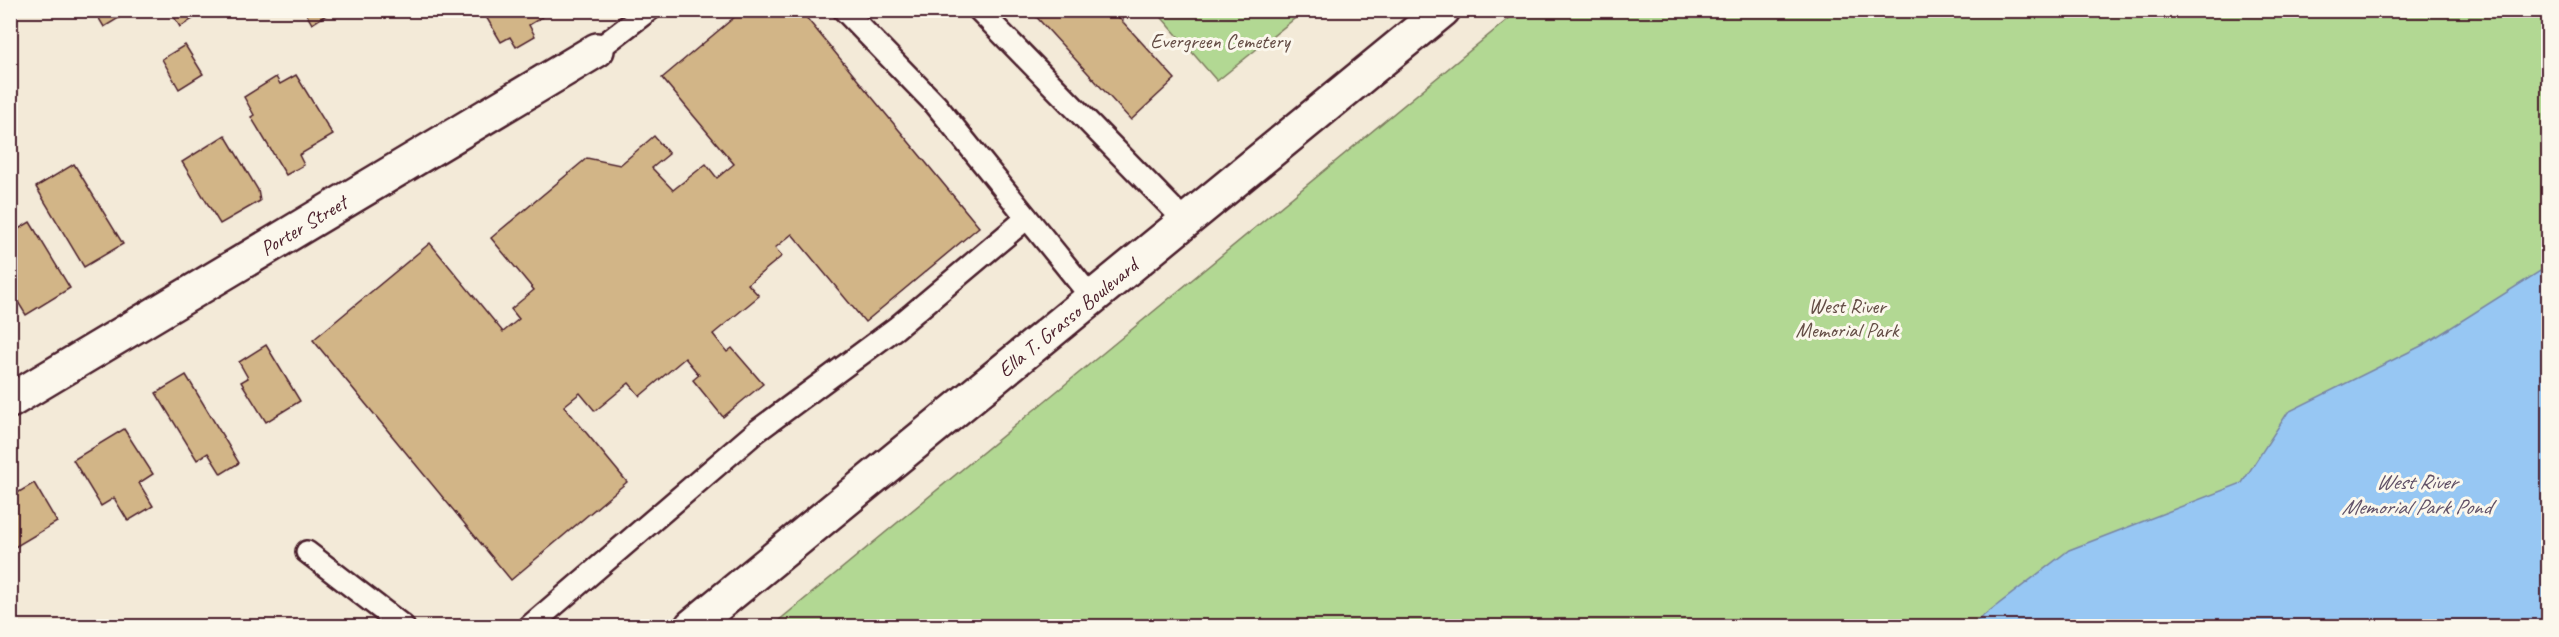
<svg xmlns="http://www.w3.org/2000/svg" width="2559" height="637" font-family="Caveat,sans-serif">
<rect width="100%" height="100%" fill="#f3ead8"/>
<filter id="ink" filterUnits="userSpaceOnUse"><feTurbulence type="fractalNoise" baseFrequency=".0167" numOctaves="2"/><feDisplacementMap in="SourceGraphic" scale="12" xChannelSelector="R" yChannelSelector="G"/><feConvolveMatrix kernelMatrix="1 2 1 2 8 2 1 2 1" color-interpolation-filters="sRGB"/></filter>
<g filter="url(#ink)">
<!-- green -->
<g fill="#b2d893" stroke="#7e7c5f" stroke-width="1.5">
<polygon points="1156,11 1304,11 1217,81"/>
<polygon points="1518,11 2548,11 2548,626 772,626"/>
</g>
<!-- water -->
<polygon fill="#97c7f3" stroke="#7884a3" stroke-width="1.5" points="2548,266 2548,626 1970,626 2069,550 2242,483 2288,412 2425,344"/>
<!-- building -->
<g fill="#d2b587" stroke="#4a1f2b" stroke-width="1.5">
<polygon points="94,10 132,10 104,27"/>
<polygon points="170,10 207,10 180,27"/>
<polygon points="304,10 334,10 312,24"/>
<polygon points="482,10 548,10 549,13 529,25 535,36 516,47 510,37 501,42"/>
<polygon points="743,10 800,10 979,227 865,322 792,234 775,248 782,256 748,284 759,296 713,334 727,352 732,348 763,384 723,417 693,380 699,375 685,358 640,396 629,383 595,411 580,393 564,406 627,482 511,580 313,340 430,243 503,332 519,319 511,309 534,290 491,238 587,158 620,165 654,136 669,154 652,168 673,190 706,164 717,178 734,164 662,78"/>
<polygon points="1030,10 1112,10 1175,79 1131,120"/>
<polygon points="185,45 203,74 179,89 162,59"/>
<polygon points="296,75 333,135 299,155 304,165 286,175 251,117 254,115 244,97 276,77 280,84"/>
<polygon points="225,135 258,190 260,201 220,224 182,162"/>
<polygon points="74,164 123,244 84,267 36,187"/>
<polygon points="30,222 70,288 26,315 10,289 10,234"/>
<polygon points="266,345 300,401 266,422 241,382 248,378 239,362"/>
<polygon points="186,375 239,463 221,474 208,453 197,460 156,393"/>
<polygon points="124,429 153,474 139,483 153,506 128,521 114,498 101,506 73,460"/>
<polygon points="34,483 57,522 10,550 10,490 14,495"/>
</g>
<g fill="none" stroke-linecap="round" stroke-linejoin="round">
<!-- service casing -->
<g stroke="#4a1f2b" stroke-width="26">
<g id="service">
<polyline points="844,10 936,105 1092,298"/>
<polyline points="979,10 1186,222"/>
<polyline points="597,50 649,10"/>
<polyline points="307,552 403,626"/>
<polyline points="530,626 757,431 896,328 1027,218"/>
</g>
</g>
<!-- minor casing -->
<g stroke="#4a1f2b" stroke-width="38">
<g id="minor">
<path id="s1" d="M10,401L597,50"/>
</g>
</g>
<!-- primary casing -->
<g stroke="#4a1f2b" stroke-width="38">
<g id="primary">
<path id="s2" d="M692,626L1443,10"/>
</g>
</g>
<!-- service -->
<use href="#service" stroke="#fbf7ec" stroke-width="21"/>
<!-- minor -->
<use href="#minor" stroke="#fbf7ec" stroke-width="33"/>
<!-- primary -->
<use href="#primary" stroke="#fbf7ec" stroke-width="33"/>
</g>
</g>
<g text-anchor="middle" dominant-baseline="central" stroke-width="6" stroke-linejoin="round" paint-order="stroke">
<!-- park labels -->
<g font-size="21" fill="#644d45" stroke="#fbf7ec">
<text x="1220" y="41">Evergreen Cemetery</text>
<text x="1847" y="306">West River<tspan x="1847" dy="24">Memorial Park</tspan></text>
</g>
<!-- street labels -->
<g font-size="21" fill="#4a1f2b" stroke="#fbf7ec">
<text stroke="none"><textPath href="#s1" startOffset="342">Porter Street</textPath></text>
<text stroke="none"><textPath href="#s2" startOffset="486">Ella T. Grasso Boulevard</textPath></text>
</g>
<!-- water labels -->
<g font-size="22" font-style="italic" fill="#615167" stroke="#fbf7ec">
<text x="2416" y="482">West River<tspan x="2416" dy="25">Memorial Park Pond</tspan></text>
</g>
</g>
<!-- margin -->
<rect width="2559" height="637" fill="none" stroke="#fbf7ec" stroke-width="36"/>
<rect x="18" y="18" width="2523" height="601" fill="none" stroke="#4a1f2b" stroke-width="2" filter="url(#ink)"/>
</svg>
